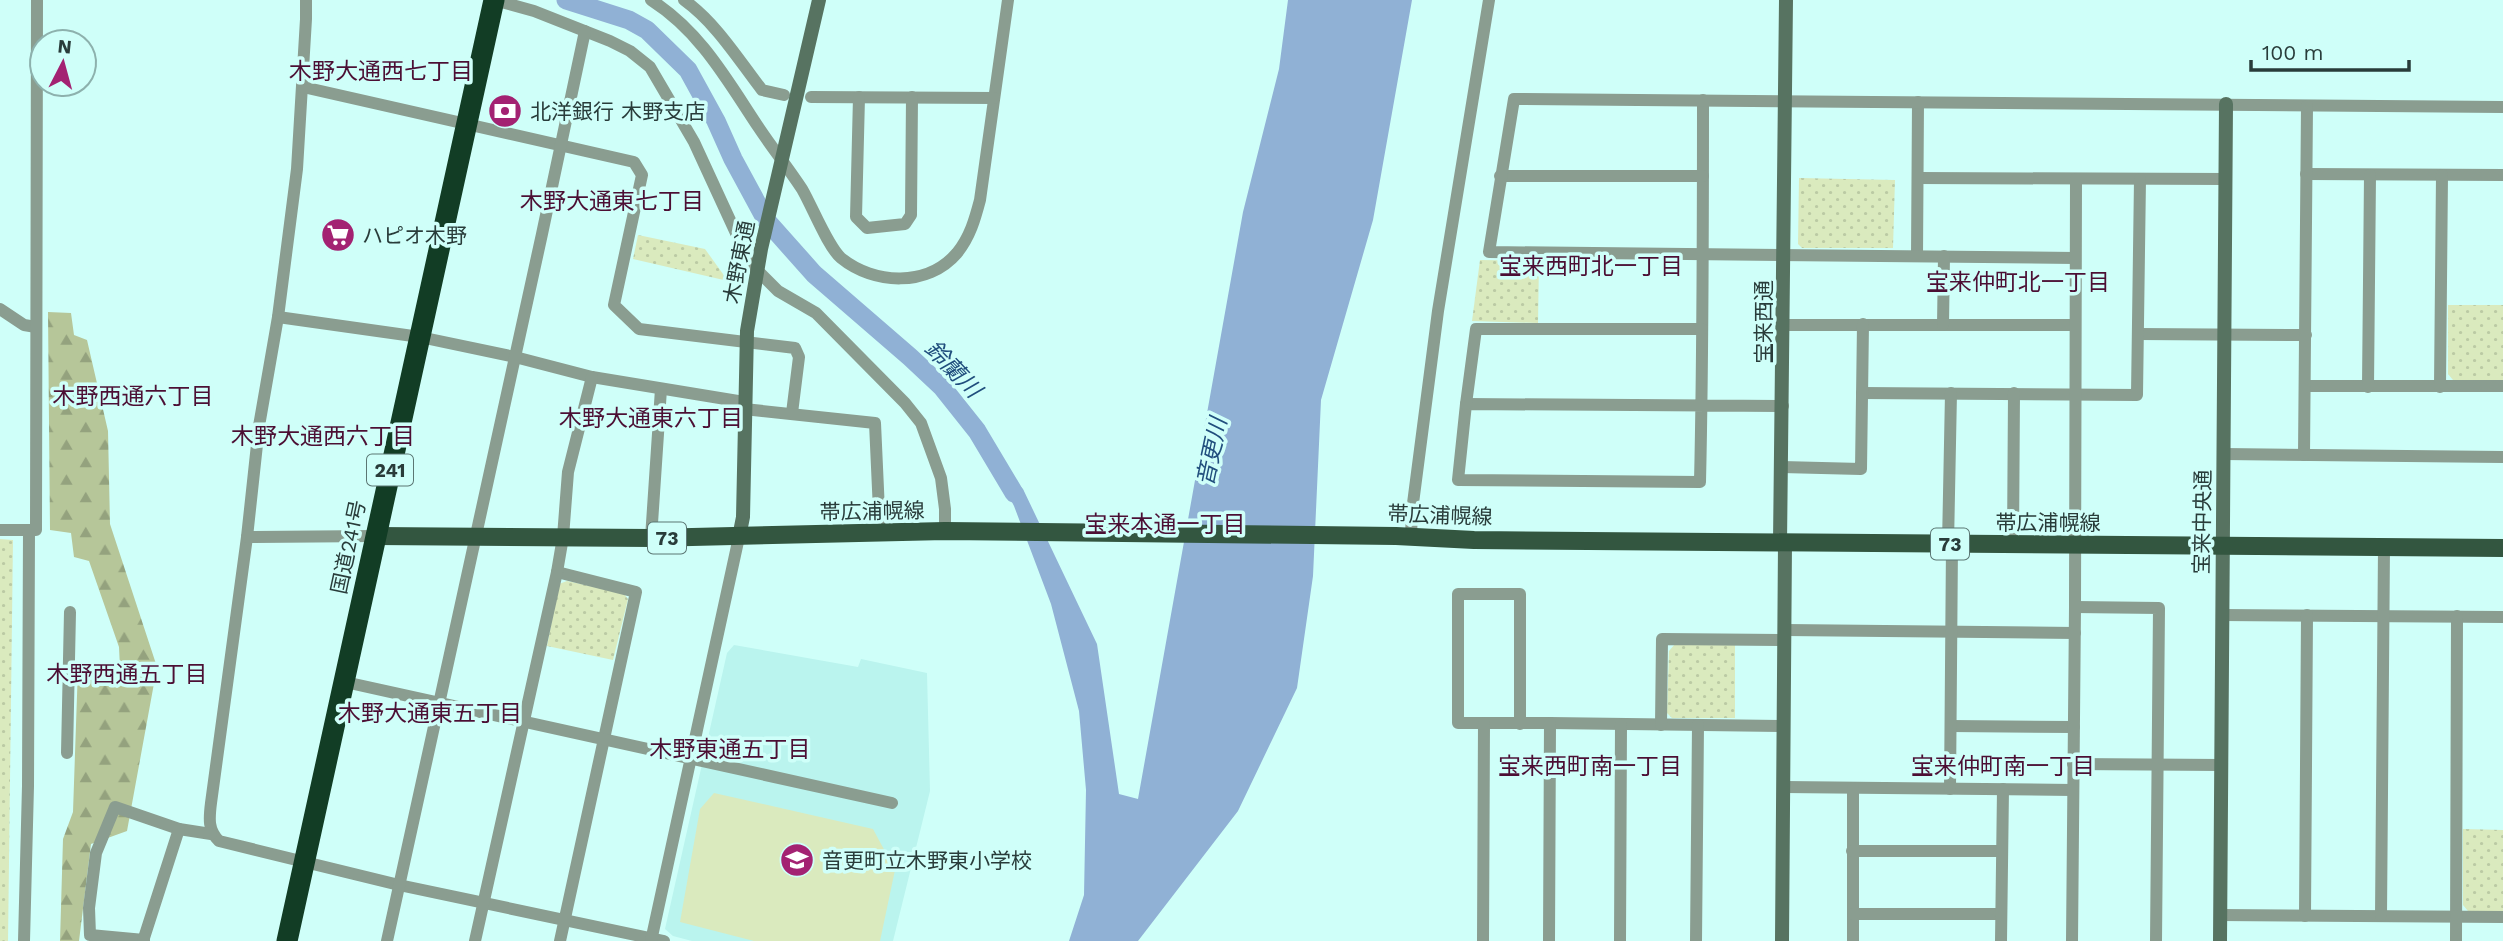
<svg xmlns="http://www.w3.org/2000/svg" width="2503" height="941" font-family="'Work Sans','Noto Sans JP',sans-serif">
<defs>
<pattern id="forest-firs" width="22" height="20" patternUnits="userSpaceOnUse" patternTransform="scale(1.75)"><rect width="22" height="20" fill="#b6c699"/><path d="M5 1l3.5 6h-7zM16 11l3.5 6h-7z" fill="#94a27e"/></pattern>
<pattern id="park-dots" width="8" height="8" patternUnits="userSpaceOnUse" patternTransform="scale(1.75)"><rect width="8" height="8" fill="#daeabe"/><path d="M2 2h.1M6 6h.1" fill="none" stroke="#bbcaa4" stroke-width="1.8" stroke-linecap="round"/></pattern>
</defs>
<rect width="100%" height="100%" fill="#cffff9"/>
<!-- built -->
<polygon fill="#baf4ee" points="734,645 858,667 861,659 927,673 930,791 893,941 692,941 673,936 665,929 727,653"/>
<!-- grass -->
<polygon fill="#daeabe" points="714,793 873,829 895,870 880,941 754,941 680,922 700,809"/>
<!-- forest -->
<polygon fill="url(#forest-firs)" points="48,312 71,313 74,335 87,340 108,431 110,524 157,667 127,831 91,844 79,941 60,941 63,839 73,812 78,667 120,668 119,647 89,561 74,557 71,533 50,530"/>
<!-- park -->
<g fill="url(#park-dots)">
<polygon points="1799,178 1895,180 1893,248 1802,248 1798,244"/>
<polygon points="638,235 705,249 728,281 633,259"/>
<polygon points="1480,260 1539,261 1538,323 1472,321"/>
<polygon points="2448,305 2503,305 2503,381 2453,380 2448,374"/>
<polygon points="0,539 13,540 8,941 0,941"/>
<polygon points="567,581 623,593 628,599 613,660 547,646 559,584"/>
<polygon points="1675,644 1735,644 1735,718 1672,718 1667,713 1669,651"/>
<polygon points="2463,829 2503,830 2503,911 2468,911 2463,905"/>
</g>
<!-- water -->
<polygon fill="#90b1d5" points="1288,0 1412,0 1373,220 1321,400 1313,576 1297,688 1238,811 1138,941 1069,941 1084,895 1086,790 1079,711 1051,604 1014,506 998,475 1001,467 1023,489 1097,644 1119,794 1138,799 1243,212 1279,69"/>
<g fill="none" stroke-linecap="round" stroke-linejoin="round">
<!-- river -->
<polyline stroke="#90b1d5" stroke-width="19" points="566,0 629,20 647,30 688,70 716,121 733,159 766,220 814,274 910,357 942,387 977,431 1014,493"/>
<!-- street -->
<g stroke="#8a9d90" stroke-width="12">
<path d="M306,0V19L297,169L278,317L259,426L247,537L211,803C209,819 208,830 219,841L399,885L664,941"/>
<polyline points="494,0 534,11 610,41 630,51 650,67 694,142 741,244 757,270 778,291 816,313 905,403 921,423 941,478 945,509 945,531"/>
<path d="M651,0C701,32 727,80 759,128C773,149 789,169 802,189C812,206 828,247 841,258C874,285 928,287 957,253C970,237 975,219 980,200L1008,0"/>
<path d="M684,0C716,23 738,59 762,90L784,95"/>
<polyline points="303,87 634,162 642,175 614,305 639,329 795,348 799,357 792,413"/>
<polyline points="811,97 994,98"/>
<polyline points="859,97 856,217 867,228 905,224 911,215 912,97"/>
<path d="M1703,100C1703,228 1703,355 1700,482L1458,480L1466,404L1783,406"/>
<polyline points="2306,174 2503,175"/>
<polyline points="1500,176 1703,176"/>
<polyline points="1918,178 2226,179"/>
<polyline points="1917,256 1918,102"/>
<polyline points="2075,258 1489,252 1514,99 2503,107"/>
<polyline points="0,309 24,325 36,327"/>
<polyline points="278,317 420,337 515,357 592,377 744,402"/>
<polyline points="1784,325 2075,325"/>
<polyline points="1943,325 1944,256"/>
<polyline points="2138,334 2306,335"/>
<polyline points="2305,386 2503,386"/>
<polyline points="2368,387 2370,175"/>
<polyline points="2440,387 2442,175"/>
<polyline points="1862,393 2137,395 2140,179"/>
<polyline points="1466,404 1476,329 1702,329"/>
<polyline points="744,409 875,423 880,533"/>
<polyline points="2224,454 2503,457"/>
<polyline points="2304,455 2307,106"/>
<polyline points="1782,467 1861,469 1863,324"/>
<polyline points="0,530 29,530"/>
<polyline points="1411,536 1412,511 1438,311 1489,0"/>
<polyline points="247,537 376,536"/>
<polyline points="651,538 661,389"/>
<polyline points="1948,544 1951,393"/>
<polyline points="2013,545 2014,393"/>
<polyline points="557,572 636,592 560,941"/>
<polyline points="2075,607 2159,608 2156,941"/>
<polyline points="2222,615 2503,617"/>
<polyline points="1785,630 2075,633"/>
<polyline points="345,682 892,803"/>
<polyline points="1520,724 1520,594 1458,594 1458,723 1550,723 1784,726"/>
<polyline points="1661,725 1662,639 1785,640"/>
<polyline points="1951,726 2074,727"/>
<polyline points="67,753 70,612"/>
<polyline points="2073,764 2221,765"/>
<polyline points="1784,787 2073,790"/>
<polyline points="1853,788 1853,941"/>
<polyline points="1950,789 1952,544"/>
<polyline points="1852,851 2002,851"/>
<polyline points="1853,914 2001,914"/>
<polyline points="2220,915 2503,917"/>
<polyline points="2305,916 2307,615"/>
<polyline points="2381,916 2384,547"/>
<polyline points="144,940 90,935 89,908 96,853 115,807 179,829 211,834"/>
<polyline points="24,941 28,786 29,530 36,530 37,0"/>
<polyline points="143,941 179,829"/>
<polyline points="387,941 542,234 585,31"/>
<polyline points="475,941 557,572 563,537 568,472 592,377"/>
<polyline points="651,941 739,537"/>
<polyline points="1483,941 1484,723"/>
<polyline points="1549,941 1550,723"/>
<polyline points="1620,941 1621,724"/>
<polyline points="1696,941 1698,725"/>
<polyline points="2001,941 2003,789"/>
<polyline points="2072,941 2075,607 2076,179"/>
<polyline points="2456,941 2457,616"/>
</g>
<!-- secondary -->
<g stroke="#577361" stroke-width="14">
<polyline points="739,537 743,517 747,331 761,249 819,0"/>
<polyline points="1780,543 1786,0"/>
<polyline points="1782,941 1785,543"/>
<polyline points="2220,941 2226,104"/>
</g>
<!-- primary -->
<polyline stroke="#335640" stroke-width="18" points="376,536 651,538 945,531 1396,536 1474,540 2503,548"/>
<!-- highway -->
<polyline stroke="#123d25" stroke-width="21" points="287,941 494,0"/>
</g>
<!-- icons -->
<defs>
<g id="bank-disc" transform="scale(1.75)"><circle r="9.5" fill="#a32272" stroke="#cffff9"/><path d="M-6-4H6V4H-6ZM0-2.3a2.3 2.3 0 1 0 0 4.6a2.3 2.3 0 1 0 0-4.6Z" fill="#fff"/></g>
<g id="supermarket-disc" transform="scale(1.75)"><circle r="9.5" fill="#a32272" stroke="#cffff9"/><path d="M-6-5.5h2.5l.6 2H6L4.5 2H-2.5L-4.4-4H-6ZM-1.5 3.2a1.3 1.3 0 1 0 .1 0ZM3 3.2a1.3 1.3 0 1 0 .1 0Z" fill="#fff"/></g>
<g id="school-disc" transform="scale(1.75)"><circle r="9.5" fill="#a32272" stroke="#cffff9"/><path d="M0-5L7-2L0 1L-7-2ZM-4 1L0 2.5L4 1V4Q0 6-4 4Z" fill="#fff"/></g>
</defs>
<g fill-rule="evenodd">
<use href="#bank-disc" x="505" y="111"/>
<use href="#supermarket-disc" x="338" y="235"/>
<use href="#school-disc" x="797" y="860"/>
</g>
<g text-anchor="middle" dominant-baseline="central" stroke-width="7" stroke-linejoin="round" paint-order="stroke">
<!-- shield labels -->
<g fill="#cffff9" stroke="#5b7673" stroke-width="2">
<rect x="367" y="454.5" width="46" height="31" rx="5"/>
<rect x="648" y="522.5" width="38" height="31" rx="5"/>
<rect x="1931" y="528.5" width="38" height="31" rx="5"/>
</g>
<g font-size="19" font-weight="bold" fill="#293c3a">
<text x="390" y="470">241</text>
<text x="667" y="538">73</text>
<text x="1950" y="544">73</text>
</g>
<!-- poi labels -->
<g font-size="21" fill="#293c3a" stroke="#cffff9" text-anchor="start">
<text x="530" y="111">北洋銀行 木野支店</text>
<text x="362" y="235">ハピオ木野</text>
<text x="822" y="860">音更町立木野東小学校</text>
</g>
<!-- street labels -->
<g font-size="21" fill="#293c3a" stroke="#cffff9">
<text transform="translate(739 262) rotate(-79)">木野東通</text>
<text transform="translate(1763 322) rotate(-90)">宝来西通</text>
<text transform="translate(872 511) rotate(-1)">帯広浦幌線</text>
<text transform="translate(1440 515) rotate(2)">帯広浦幌線</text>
<text x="2048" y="522">帯広浦幌線</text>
<text transform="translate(2202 522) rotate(-89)">宝来中央通</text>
<text transform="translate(348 547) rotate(-78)">国道241号</text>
</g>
<!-- neighbourhood labels -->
<g font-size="23" fill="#4c0f34" stroke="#cffff9">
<text x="381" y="71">木野大通西七丁目</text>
<text x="612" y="201">木野大通東七丁目</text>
<text x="1591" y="266">宝来西町北一丁目</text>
<text x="2018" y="282">宝来仲町北一丁目</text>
<text x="133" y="396">木野西通六丁目</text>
<text x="651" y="418">木野大通東六丁目</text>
<text x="323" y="436">木野大通西六丁目</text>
<text x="1165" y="524">宝来本通一丁目</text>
<text x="127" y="674">木野西通五丁目</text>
<text x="430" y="713">木野大通東五丁目</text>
<text x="730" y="749">木野東通五丁目</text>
<text x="1590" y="766">宝来西町南一丁目</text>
<text x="2003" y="766">宝来仲町南一丁目</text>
</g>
<!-- water labels -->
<g font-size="23" font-style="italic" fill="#204e7d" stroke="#cffff9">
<text transform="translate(953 369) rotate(46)">鈴蘭川</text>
<text transform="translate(1212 452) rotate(-78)">音更川</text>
</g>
</g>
<!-- north arrow -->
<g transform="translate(63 63) rotate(6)"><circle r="33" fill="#cffff9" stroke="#8db1ad" stroke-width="2"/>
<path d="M0-5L12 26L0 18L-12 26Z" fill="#a32272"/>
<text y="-10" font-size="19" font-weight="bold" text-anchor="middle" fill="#293c3a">N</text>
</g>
<!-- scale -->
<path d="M2251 60v10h158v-10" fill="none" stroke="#293c3a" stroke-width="3.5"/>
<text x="2262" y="60" font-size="21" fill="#293c3a" stroke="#cffff9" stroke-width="5" paint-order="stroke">100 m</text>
</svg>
